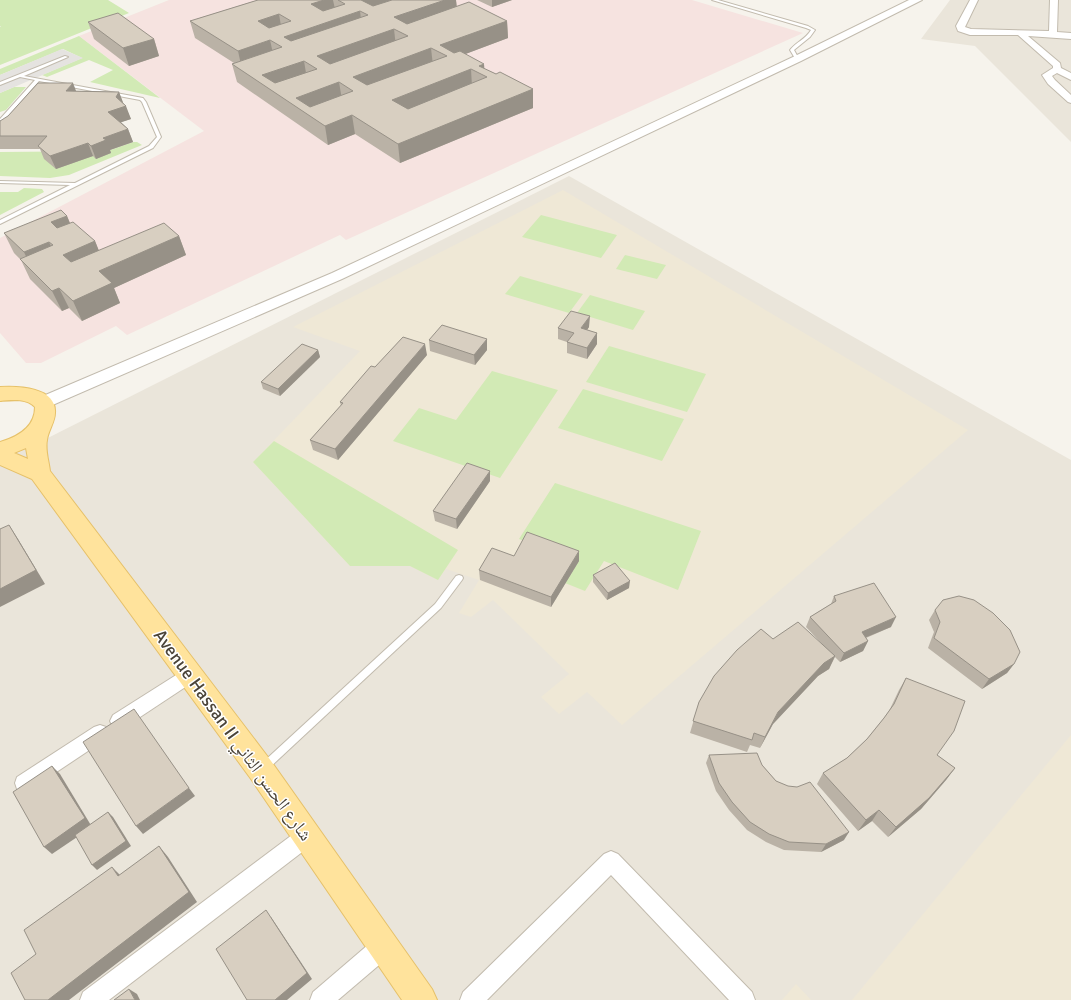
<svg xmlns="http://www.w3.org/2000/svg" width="1071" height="1000" font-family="Signika,'Noto Naskh Arabic',sans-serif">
<rect width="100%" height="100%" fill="#f6f3ec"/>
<!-- residential -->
<g fill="#eae5da">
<polygon points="950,0 1071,0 1071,142 975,46 921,39"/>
<polygon points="569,176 1071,460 1071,1000 0,1000 0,462"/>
</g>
<!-- education -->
<g fill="#efe8d6">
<polygon points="563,190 968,430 622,725 587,692 559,714 541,697 569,674 493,600 471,617 459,613 479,580 446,569 438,580 410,566 350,566 253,462 360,351 293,327"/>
<polygon points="1071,735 1071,1000 852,1000"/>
<polygon points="796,984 811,1000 782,1000"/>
</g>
<!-- medical -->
<polygon fill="#f6e3e0" points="169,0 692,0 803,33 346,240 340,235 127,335 116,326 41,363 26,363 0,333 0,238 204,131 79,36"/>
<!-- green -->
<g fill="#d2eab5">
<polygon points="0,0 108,0 129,13 0,65 0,27 1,27 0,26"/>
<polygon points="79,36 160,98 90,82 113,70 89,60 47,77 42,75 82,58 63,49 0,75 0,69"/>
<polygon points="14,87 26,87 6,110 0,112 0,93"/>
<polygon points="133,142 137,142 142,145 69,175 50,178 0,176 0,152 108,151"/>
<polygon points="24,188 42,189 44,192 0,215 0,192 18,192"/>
<polygon points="541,215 617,235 601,258 522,237"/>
<polygon points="625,255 666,265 657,279 616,269"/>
<polygon points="520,276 583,294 569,313 505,294"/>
<polygon points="590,295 645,311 633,330 577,313"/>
<polygon points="609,346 706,374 687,412 586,382"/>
<polygon points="492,371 558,390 500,478 393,441 419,408 456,420"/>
<polygon points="583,389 684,419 662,461 558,428"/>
<polygon points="274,441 458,550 438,580 410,566 350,566 253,462"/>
<polygon points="555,483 701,531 678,590 604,561 585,591 565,583 578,561 519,539"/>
</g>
<!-- parking -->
<polygon fill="#e5e3e0" points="62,49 83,58 0,93 0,75"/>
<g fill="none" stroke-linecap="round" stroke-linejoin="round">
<!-- service casing -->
<g stroke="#c2bbae" stroke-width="2">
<g id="service">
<path d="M712,0H718L808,26L815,30L810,37L794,50L799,59L796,60L790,50C796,42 806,39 811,30L806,28Z"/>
<polygon points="65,56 68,57 24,76 143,98 146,102 161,137 153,148 0,224 0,220 70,185 0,183 0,181 75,183 149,146 157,137 142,102 140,100 39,81 2,123 0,123 0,119 35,80 20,77 0,85 0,82"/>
<polygon points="459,575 462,576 463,578 462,580 441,608 267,770 264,771 261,770 260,767 261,764 435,604 456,576"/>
</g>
</g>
<!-- minor casing -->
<g stroke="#c2bbae" stroke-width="2">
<g id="minor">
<polygon points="970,0 978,0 965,27 971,29 1049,31 1050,0 1058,0 1057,32 1071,33 1071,39 1028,36 1060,63 1061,68 1071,73 1071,80 1057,73 1052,76 1055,80 1071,95 1071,103 1068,102 1048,84 1042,75 1053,68 1053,66 1018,35 970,35 958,31 956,26"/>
<polygon points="190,667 196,670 199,675 196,680 125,727 119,729 113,727 110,721 113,715 184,670"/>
<polygon points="100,725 106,727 109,733 106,739 31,789 24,792 17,789 15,783 17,777 94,727"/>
<polygon points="307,826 314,829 317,836 314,843 109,1000 80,1000 83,992 300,829"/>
<polygon points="611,851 618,854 752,992 755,1000 729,1000 611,875 487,1000 460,1000 463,992 604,854"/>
<polygon points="384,935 392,938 395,946 392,954 338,1000 310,1000 313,992 376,938"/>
</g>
</g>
<!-- tertiary casing -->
<g stroke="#c2bbae" stroke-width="2">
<polygon id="tertiary" points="909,0 922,0 801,61 342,279 48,407 42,409 36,407 34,403 36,399 332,273 793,57"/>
</g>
<!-- primary casing -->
<g stroke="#e6c16a" stroke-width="2">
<path id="primary" d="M0,387C18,386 57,387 55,413C55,422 48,431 47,440C45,450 49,462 50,471L271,761L432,989L437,1000H402L251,779L32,479L0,465V442C17,437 35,428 35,407C26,398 12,400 0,401ZM26,448L28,459L14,453Z"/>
</g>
<!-- service -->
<use href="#service" fill="#fff" fill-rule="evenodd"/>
<!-- minor -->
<use href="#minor" fill="#fff" fill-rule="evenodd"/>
<!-- tertiary -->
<use href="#tertiary" fill="#fff" fill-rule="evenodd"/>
<!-- primary -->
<use href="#primary" fill="#ffe39c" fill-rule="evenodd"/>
</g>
<!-- wall -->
<g fill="#bab2a6">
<polygon points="258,0 456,0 457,7 507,21 508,38 465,54 485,69 496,74 533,89 533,108 400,163 355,134 328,145 237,82 232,64 234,63 195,38 190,21"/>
<polygon points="477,0 512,0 492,7"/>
<polygon points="88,22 154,39 159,56 129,66 94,39"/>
<polygon points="76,91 119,92 123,103 131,119 121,122 128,129 133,142 110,150 111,153 96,159 93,156 56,169 44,159 40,149 0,149 0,121"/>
<polygon points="67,216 70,223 95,241 99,251 179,236 186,255 114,288 120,303 82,321 69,308 62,311 30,279 21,260 14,253 4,233"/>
<polygon points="589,327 587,330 597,333 597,344 587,359 567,353 567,342 558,339 558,328"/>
<polygon points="487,339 487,350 475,365 430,351 429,340"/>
<polygon points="318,350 320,357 280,396 263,389 261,382"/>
<polygon points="427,355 338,460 313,450 310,440 341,406 340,402 375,367"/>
<polygon points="490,481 457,529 435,521 433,511"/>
<polygon points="514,556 579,561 551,607 480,580 479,570"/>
<polygon points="593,575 629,588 607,600 593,582"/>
<polygon points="834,596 891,627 866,638 868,641 863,651 840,662 835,657 829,669 818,676 773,724 760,748 750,745 747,752 690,733 699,702 773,639 822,644 806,627 810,617 831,604"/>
<polygon points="935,610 1014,664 1007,673 982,689 928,648 934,632 929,620"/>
<polygon points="906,678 937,755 955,768 946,780 921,809 888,837 872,821 858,831 817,784 823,773 847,758 867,739 884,718 889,711 899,690"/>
<polygon points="709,755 762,765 776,781 844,840 821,852 784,850 766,842 747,830 729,810 716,791 706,763"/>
</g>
<!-- shaded-wall -->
<g fill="#979187">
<polygon points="324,0 333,0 336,14 314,21 311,4"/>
<polygon points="360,0 414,0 368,15"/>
<polygon points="445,0 456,0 457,13 401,33 394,17"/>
<polygon points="492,0 512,0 492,7"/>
<polygon points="360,11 362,28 287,54 284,37"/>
<polygon points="279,14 282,32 261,39 258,21"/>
<polygon points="507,21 508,38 447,61 447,56 440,45"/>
<polygon points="394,29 396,47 320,74 317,56"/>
<polygon points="154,39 159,56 129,66 123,48"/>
<polygon points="270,40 274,58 242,69 238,51"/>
<polygon points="431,48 433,66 356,95 353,77"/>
<polygon points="304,61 307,79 273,91 262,75"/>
<polygon points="484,64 485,76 479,66"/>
<polygon points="471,69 472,87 395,118 392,100"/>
<polygon points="339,82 342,100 307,114 296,98"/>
<polygon points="73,83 78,96 66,91"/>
<polygon points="533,89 533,108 400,163 398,144"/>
<polygon points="119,92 124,105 126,106 131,119 113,125 108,112 116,97"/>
<polygon points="352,115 355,134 328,145 325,126"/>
<polygon points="128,129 133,142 110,150 111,153 96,159 91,146 103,138"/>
<polygon points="88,143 93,156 56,169 50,156"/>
<polygon points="67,216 75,236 60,242 51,222"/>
<polygon points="179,236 186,255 114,288 120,303 82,321 73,301 99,271"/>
<polygon points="95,241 103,261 72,275 63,255"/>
<polygon points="49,242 58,262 33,272 24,252"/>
<polygon points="59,288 69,308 62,311 52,291"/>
<polygon points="590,316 589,327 581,339 581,328"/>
<polygon points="597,333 597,344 587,359 587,348"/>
<polygon points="487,339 487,350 475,365 474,355"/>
<polygon points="425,344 427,355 338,460 335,449"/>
<polygon points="318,350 320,357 280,396 278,389"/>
<polygon points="490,471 490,481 457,529 456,519"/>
<polygon points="9,525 18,539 45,584 0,607 0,589"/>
<polygon points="579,551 579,561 551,607 551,597"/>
<polygon points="630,581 629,588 607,600 608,593"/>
<polygon points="896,617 891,627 857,641 862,632"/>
<polygon points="868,641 863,651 840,662 844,653"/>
<polygon points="835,656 829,669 818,676 773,724 760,748 765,737 778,712 824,663"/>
<polygon points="1014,664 1007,673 982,689 989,679"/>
<polygon points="52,766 60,774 92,827 52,854 44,847"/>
<polygon points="955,768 946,780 921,809 888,837 896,827"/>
<polygon points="189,788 195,796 143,834 136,826"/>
<polygon points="879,810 872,821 858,831 866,820"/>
<polygon points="108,812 113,817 131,846 97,870 92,865"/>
<polygon points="849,832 844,840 821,852 826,844"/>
<polygon points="159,846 168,857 197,902 69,1000 48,1000"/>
<polygon points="112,867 122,877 118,876"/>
<polygon points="271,917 312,979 287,1000 275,1000"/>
<polygon points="129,989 137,994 140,1000 135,1000"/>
</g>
<!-- building -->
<g fill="#d8cfc1" stroke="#979187" fill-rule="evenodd">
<path d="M258,0H324L311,4L323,11L345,4L338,0H361L373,6L392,0H445L394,17L407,24L469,2L507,21L440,45L454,53L460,51L484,64L479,66L496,74L500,72L533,89L398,144L352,115L325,126L232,64L282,47L270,40L238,51L190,21ZM360,11L368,15L291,41L284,37ZM279,14L291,21L269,28L258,21ZM394,29L408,36L330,64L317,56ZM431,48L447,56L367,85L353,77ZM304,61L317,69L275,83L262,75ZM471,69L487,77L408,109L392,100ZM339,82L353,91L310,107L296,98Z"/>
<polygon points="118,13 154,39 123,48 88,22"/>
<polygon points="38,83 73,83 66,91 119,92 116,97 126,106 108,112 128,129 103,138 106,140 91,146 88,143 50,156 38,146 47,136 0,136 0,121 8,116"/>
<polygon points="61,210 67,216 51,222 57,228 73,222 95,241 63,255 71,262 164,223 179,236 99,271 112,283 73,301 59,288 52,291 20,259 53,245 49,242 24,252 4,233"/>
<polygon points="571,311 590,316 581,328 597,333 587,348 567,342 574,333 558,328"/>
<polygon points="442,325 487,339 474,355 429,340"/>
<polygon points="403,337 425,344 335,449 310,440 343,403 340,402 371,366 375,367"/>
<polygon points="302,344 318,350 278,389 261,382"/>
<polygon points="467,463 490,471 456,519 433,511"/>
<polygon points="9,525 36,570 0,589 0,529"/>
<polygon points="527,532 579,551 551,597 479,570 492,548 514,556"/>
<polygon points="615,563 630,581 608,593 593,575"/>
<polygon points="874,583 896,617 862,632 868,641 844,653 810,617 836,601 834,596"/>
<polygon points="959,596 974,600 993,613 1010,630 1020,652 1014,664 989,679 934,638 940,622 935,610 943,600"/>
<polygon points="798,622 835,656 824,663 778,712 765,737 754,733 752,740 693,721 699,702 714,676 737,650 761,629 773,639"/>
<polygon points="906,678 965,701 954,731 937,755 955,768 929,798 896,827 879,810 866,820 823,773 847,758 867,739 884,718 894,704"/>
<polygon points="134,709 189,788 136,826 83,742"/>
<polygon points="757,753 762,765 776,781 788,786 797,787 810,782 849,832 826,844 789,842 769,834 750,822 732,802 719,783 709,755"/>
<polygon points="52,766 85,818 44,847 13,792"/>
<polygon points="108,812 126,841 92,865 75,835"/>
<polygon points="159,846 189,892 48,1000 25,1000 11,973 36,954 24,930 112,867 118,876"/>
<polygon points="266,910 307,973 275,1000 247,1000 216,949"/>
<polygon points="129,989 135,1000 114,1000"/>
</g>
<g text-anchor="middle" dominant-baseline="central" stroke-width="3" stroke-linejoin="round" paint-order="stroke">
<!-- near-street labels -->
<g font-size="18" fill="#4b4439" stroke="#fff">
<text transform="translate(233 735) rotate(54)">Avenue Hassan II شارع الحسن الثاني</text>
</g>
</g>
</svg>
